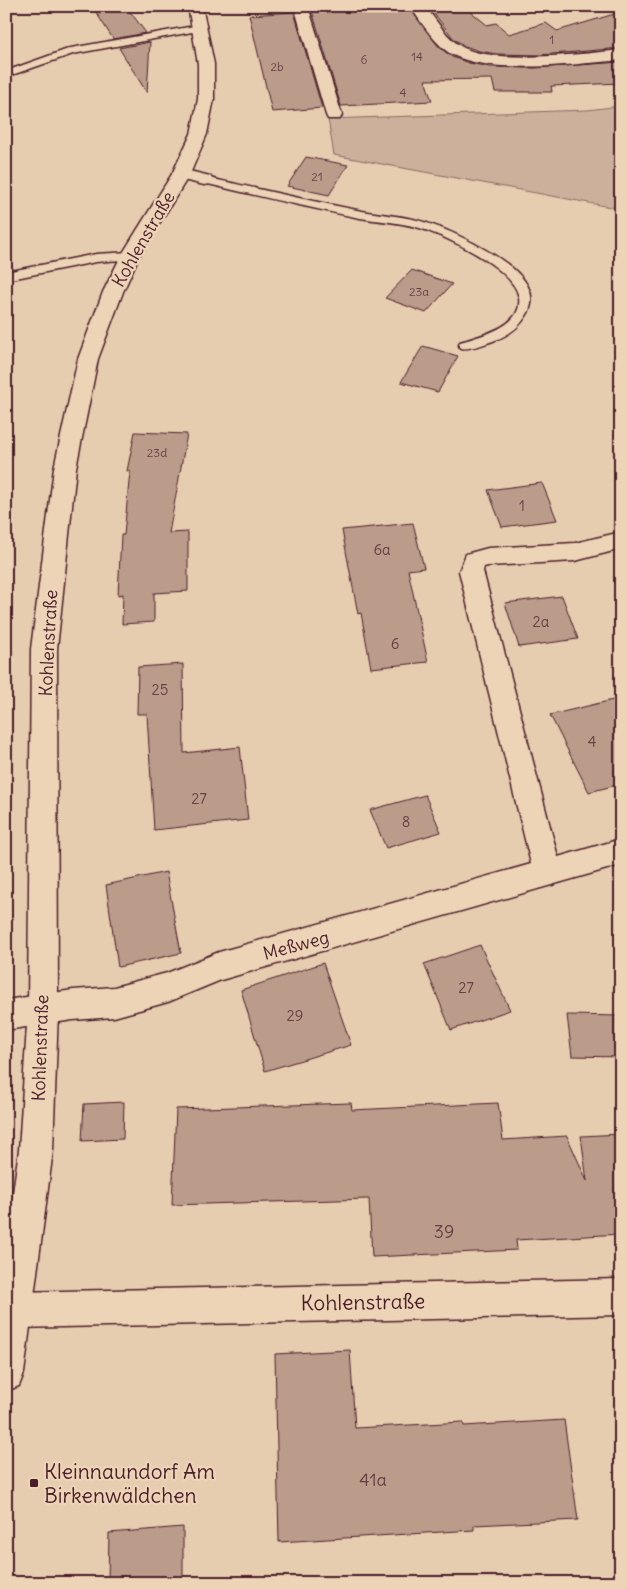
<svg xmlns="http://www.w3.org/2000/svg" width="627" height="1589" font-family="Delius,sans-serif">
<rect width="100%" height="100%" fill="#e7cdb0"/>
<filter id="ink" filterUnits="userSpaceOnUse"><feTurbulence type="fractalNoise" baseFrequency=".02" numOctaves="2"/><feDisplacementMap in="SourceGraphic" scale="10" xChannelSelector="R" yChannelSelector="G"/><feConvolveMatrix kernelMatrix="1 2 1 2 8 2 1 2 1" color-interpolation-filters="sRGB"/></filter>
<g filter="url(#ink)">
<!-- green -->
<polygon fill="#cdb09b" stroke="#8c6863" points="621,106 621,209 334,155 328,119 587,110"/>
<!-- building -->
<g fill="#bb9c8b" stroke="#4a1f2b">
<polygon points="92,6 126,6 146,33 113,39"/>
<polygon points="316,6 408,6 439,47 452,57 469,63 490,67 535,68 621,62 621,83 551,86 552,92 495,92 492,79 425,80 432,101 341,106 312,11 317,11"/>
<polygon points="428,6 464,6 487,25 496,23 509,34 546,23 557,31 621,12 621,48 541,55 497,54 479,51 465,46 454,39"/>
<polygon points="294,12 322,108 272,112 249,15"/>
<polygon points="150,42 147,93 119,48"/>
<polygon points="306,157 348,165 329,195 287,186"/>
<polygon points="412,270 452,284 426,313 385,298"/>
<polygon points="423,346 458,356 438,392 401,382"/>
<polygon points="135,432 187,434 169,533 188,532 188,591 154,593 154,622 122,624 123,594 118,595 121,535 124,535 130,471 127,471"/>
<polygon points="542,483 557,520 502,527 488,490"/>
<polygon points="413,523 424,568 408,570 428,662 371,668 361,613 358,614 342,530"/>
<polygon points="562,596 578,639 519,647 505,603"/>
<polygon points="183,664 184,753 240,747 248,820 154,830 147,714 137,714 138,667"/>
<polygon points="621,698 621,784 589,792 550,715"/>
<polygon points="425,795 441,832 386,848 370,810"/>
<polygon points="166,872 181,953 118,967 106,885"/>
<polygon points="480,945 510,1010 451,1030 424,964"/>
<polygon points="323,963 351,1045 265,1071 241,990"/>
<polygon points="567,1015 621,1016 621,1057 572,1056"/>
<polygon points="124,1102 123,1139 82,1141 84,1104"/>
<polygon points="351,1103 352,1110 498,1103 503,1140 567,1136 587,1181 581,1136 621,1134 621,1234 516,1240 517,1250 372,1257 369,1199 172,1205 176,1109"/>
<polygon points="350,1350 355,1428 463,1422 464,1426 564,1420 578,1520 474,1525 474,1530 279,1542 275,1354"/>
<polygon points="183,1527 183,1583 108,1583 109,1533"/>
</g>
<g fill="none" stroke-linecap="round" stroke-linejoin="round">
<!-- service casing -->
<g stroke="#4a1f2b" stroke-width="3">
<g id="service">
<polygon points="200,25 205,28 203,30 73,54 6,77 6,71 71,48"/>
<path d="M204,177C255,188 306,200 357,210C375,214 394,215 413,219C434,224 454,233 473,243C497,256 548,283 526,316C518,329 507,336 493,341C484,344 470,350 460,348L459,345L460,342C480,336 523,327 519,298C515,268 444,235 416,227C398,222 378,221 360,218C306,207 253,195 200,182L198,180Z"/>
<polygon points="130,252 136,256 134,259 96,262 6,280 6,272 96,254"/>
</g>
</g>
<!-- minor casing -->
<g stroke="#4a1f2b" stroke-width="3">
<g id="minor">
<polygon points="294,6 308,6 342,115 340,119 328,119 326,115"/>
<path d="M410,6H425C436,20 448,40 464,48C497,64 583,54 621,50V60C576,64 493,75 453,55C436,46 421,22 410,6Z"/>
<polygon points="181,169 210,176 213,180 210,184 204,185 175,178 172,174 175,170"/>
<polygon points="621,532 621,549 575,561 488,566 484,567 483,571 558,857 621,839 621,865 221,980 168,1002 114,1017 73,1020 6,1030 6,1000 73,990 114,987 167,973 219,952 531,864 459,571 466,554 488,548 575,543"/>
<polygon points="621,1279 621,1315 15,1328 6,1324 6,1296 15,1292"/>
</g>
</g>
<!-- tertiary casing -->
<g stroke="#4a1f2b" stroke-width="3">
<polygon id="tertiary" points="188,6 202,6 214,64 214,99 207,134 190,174 139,256 123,292 98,359 76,468 57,649 58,1010 53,1150 24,1373 19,1386 6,1391 6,1242 19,1150 28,1010 31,649 54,468 78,359 103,292 121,256 172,174 191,134 198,99 198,64"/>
</g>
<!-- service -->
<use href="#service" fill="#eed4b6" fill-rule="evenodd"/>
<!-- minor -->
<use href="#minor" fill="#eed4b6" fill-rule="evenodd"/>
<!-- tertiary -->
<use href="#tertiary" fill="#eed4b6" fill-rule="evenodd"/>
</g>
</g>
<!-- markers -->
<rect fill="#4a1f2b" stroke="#eed4b6" stroke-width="2" x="29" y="1478" width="10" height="10" rx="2.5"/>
<g text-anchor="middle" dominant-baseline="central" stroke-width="4.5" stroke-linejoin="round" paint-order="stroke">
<!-- far-number labels -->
<g font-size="12" fill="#663e43">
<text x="552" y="39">1</text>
<text x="417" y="56">14</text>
<text x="364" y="59">6</text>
<text x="277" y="66">2b</text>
<text x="403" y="92">4</text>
<text x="317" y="176">21</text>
<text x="419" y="291">23a</text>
<text x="157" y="452">23d</text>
</g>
<!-- number labels -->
<g font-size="15" fill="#663e43">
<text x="522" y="505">1</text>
<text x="382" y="549">6a</text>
<text x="541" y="621">2a</text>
<text x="395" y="643">6</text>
<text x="160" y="689">25</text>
<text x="592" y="741">4</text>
<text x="199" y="798">27</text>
<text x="406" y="821">8</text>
<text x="466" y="987">27</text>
<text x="295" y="1015">29</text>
</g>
<!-- street labels -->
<g font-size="18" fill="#4a1f2b" stroke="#eed4b6">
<text transform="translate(143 239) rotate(-60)">Kohlenstraße</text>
<text transform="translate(48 643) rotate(-87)">Kohlenstraße</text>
<text transform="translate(296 945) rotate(-15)">Meßweg</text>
<text transform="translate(40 1048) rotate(-88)">Kohlenstraße</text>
</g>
<!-- near-number labels -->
<g font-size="18" fill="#663e43">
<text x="444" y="1231">39</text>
<text x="373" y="1479">41a</text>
</g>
<!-- near-street labels -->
<g font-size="21" fill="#4a1f2b" stroke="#eed4b6">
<text transform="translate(363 1302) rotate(-1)">Kohlenstraße</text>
</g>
<!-- near-poi labels -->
<g font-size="21" fill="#4a1f2b" stroke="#eed4b6" text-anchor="start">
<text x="44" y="1471">Kleinnaundorf Am<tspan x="44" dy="24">Birkenwäldchen</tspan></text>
</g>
</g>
<!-- margin -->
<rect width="627" height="1589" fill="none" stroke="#eed4b6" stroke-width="25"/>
<rect x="12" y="12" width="602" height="1564" fill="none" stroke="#4a1f2b" stroke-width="2" filter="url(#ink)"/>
</svg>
